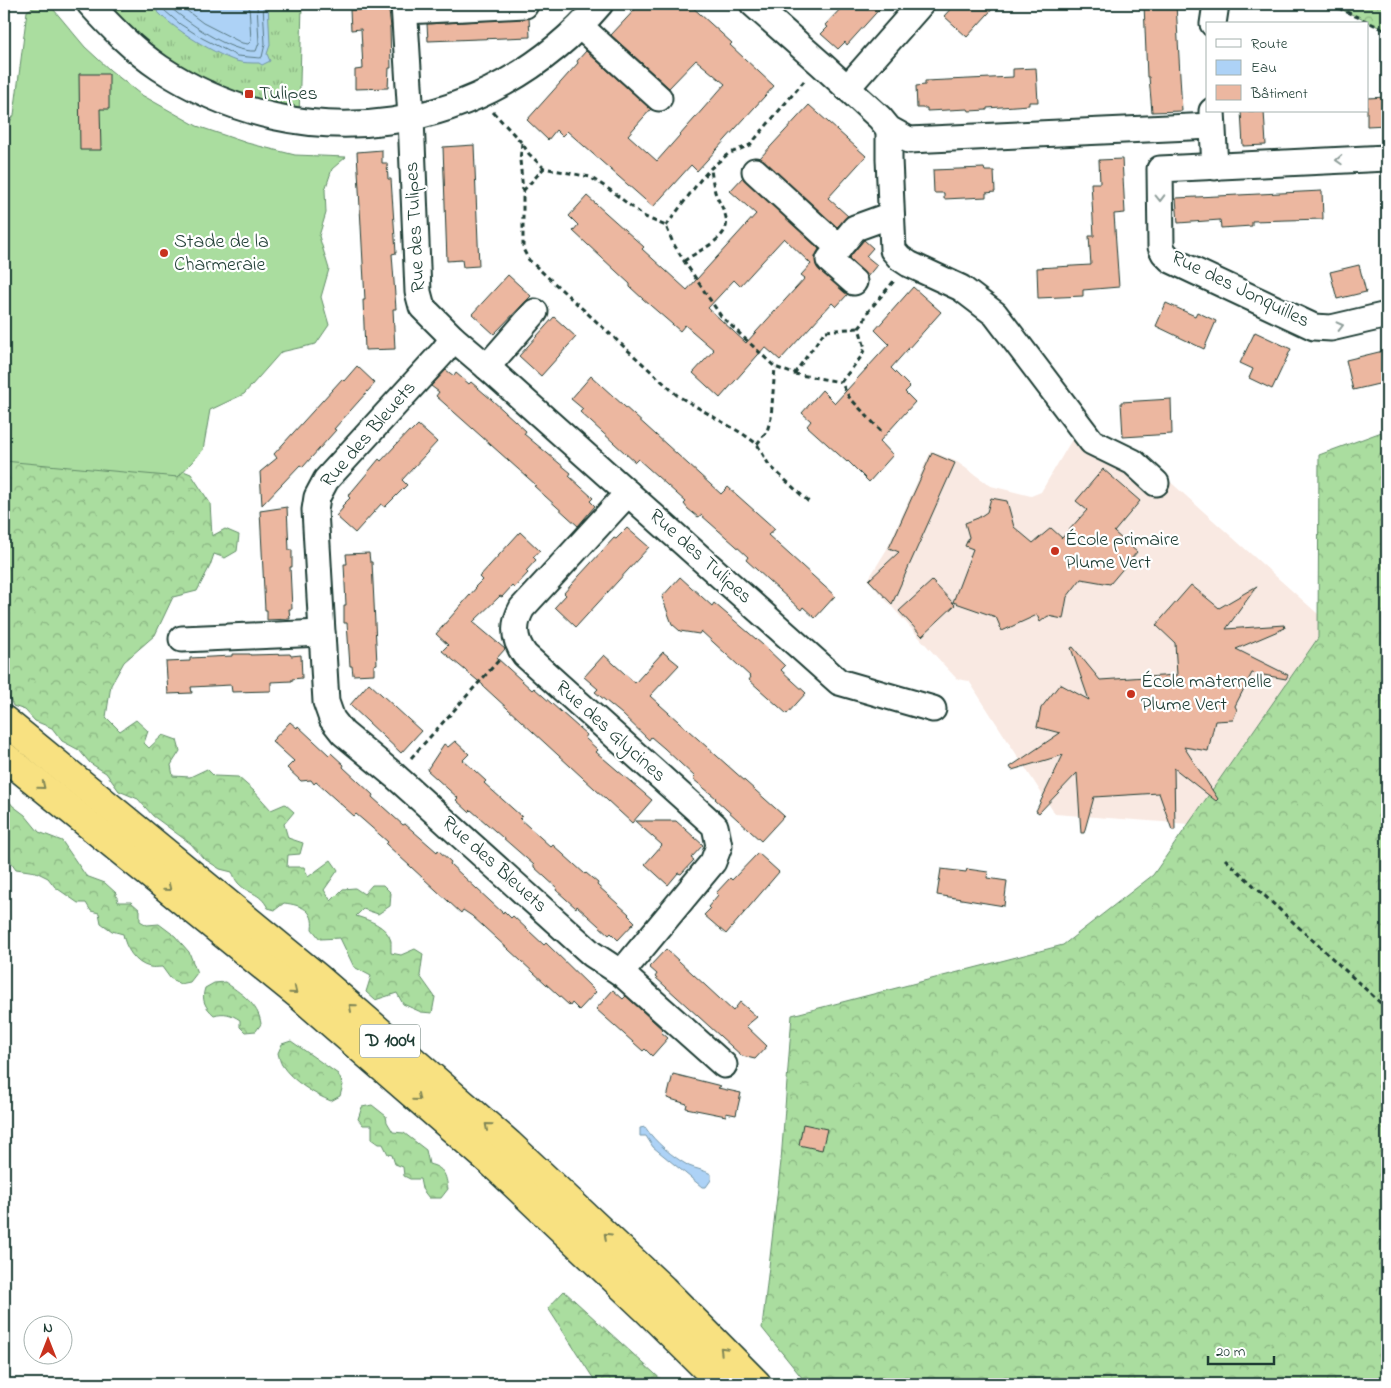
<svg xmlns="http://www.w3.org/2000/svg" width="1391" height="1388" font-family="'Indie Flower',sans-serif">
<defs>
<pattern id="grass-tufts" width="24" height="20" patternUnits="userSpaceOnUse" patternTransform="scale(1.25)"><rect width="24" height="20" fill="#aadd9f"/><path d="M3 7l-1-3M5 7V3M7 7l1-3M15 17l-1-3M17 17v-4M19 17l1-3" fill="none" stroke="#8ab482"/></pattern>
<pattern id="forest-crowns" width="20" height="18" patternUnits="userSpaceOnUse" patternTransform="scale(1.25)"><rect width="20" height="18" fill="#aadd9f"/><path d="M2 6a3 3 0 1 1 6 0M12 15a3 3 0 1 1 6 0" fill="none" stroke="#8ab482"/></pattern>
</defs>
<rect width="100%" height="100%" fill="#fff"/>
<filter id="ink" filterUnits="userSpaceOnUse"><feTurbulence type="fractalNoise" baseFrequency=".02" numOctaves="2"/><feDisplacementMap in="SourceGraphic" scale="10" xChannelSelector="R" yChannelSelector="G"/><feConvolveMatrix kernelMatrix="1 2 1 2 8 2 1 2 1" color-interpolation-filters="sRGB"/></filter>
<g filter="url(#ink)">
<!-- built -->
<polygon fill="#f9e9e2" points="1084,419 1085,424 1147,461 1318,614 1318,638 1189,824 1055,814 969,681 957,679 943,664 868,580 887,549 931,451 957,462 991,486 1031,496 1041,492"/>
<!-- grass -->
<polygon fill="url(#grass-tufts)" stroke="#648d6a" points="90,4 302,4 299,121 213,96"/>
<!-- forest -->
<g fill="url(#forest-crowns)" stroke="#648d6a">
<polygon points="1330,4 1387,4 1387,31"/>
<path d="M4,399L191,474L210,503L212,536L225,529L239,535L237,551L225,558L214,554L210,566L197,591L173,597L155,635L124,662L111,685L106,717L120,731L136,720L148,731L144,743L149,748L163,735L177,740L180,751L171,765L173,776L190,777L207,769L214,776L238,777L254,791L271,810L285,804L294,812L284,824L288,838L303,843L300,854L288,855L287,867H304L308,877L331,860L338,870L324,890L331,901L343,889L355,888L364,894L372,885H383L391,893L390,906L378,914L363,909L356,916C369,920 387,926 391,941C391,944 391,949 391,953L401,955L415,949L423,954L420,976L435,997L432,1013L421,1012L403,1004L397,993L375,1000L366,992L371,976L354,967L340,938L320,939L312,929C315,910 301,905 284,903L275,910L268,908C259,891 249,895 238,883C235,880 234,875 232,872L220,869L203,858L191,844L153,816L138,799L119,791L106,773L90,763L79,750L62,741L52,728L35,721L25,710L13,706L9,697L4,694Z"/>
<polygon points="1387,430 1387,1384 807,1384 762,1328 781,1161 792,1015 1063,945 1153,875 1318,638 1319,455"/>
<path d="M4,795L13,806L25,815L39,832L62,841L86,876L105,883L116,893L118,902H131L140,910V921L147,925L159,924L175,936L189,952L197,973L190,982L180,984L170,978L162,967C158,967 153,968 150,967C135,964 125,947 123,934L112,931L101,923L99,913L91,911L86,903H78L55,887L48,878L36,872L16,869L11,862L10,856L4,854Z"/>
<path d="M225,982C240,993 259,1004 261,1024L256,1031L245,1032L240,1027V1020C231,1014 224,1012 214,1015C205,1007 201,1000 205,988L214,983Z"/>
<path d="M291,1041L338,1074L343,1085L340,1096L331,1101C315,1095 291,1080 282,1065C280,1062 279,1057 278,1053L282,1044Z"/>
<path d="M372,1105L386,1116L387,1122L393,1132L404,1133L426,1150L429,1164C444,1168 446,1174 448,1189L441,1198H429L422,1189L420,1179H410L404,1176L403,1167L395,1164L392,1155L388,1154L383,1144H379L372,1139V1125H363L358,1119L362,1107Z"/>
<polygon points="564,1291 666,1384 597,1384 548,1308"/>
</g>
<!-- garden -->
<polygon fill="#aadd9f" stroke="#648d6a" points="39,4 49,4 85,47 110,70 140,94 197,126 247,143 295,155 346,157 332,169 325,190 326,213 319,236 329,269 321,297 329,325 316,344 281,352 244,394 210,410 203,450 178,477 4,461 4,132 14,115 27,11"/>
<!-- water -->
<g fill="#add2f6" stroke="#7496a8">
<path d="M151,4H268L270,45L267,54L270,61L262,65L259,63C251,63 243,63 236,61C211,52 166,25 151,4Z"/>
<path d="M645,1127C655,1142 673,1157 689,1166C696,1169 704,1170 711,1174V1180L706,1187H702L653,1147L646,1136H640V1128Z"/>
</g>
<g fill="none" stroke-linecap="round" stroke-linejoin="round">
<!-- shore -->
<g stroke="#587982" stroke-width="1">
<polyline points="157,4 180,24 202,38 237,56 260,58 262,57 265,44 263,4"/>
<path d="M166,4C186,21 229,53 256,51L259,43L257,4"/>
<polyline points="178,4 203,23 242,43 248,44 251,41 249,4"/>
</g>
</g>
<!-- building -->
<g fill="#ecb7a0" stroke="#1f3d34" fill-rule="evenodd">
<polygon points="360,4 388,4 391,27 390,27 391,68 389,68 388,88 355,89 355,70 363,69 361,29 351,30 350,10 360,10"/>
<polygon points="640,4 689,4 732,43 730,45 774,86 697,171 691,165 653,207 567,131 562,136 556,130 548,140 527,120 578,63 577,61 586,51 651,109 628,135 657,161 725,84 696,60 669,88 611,35"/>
<polygon points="845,4 884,4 847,45 845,42 838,49 821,34 828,27 825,25"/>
<polygon points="955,4 997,4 967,37 944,16"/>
<polygon points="1144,4 1176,4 1182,111 1152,112 1149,77 1147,77"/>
<polygon points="529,18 530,37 428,41 427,24"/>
<polygon points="1036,68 1038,102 1029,102 1029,105 987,108 987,110 969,111 968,109 927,111 927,108 917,108 916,86 925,85 925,81 1013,77 1013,69"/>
<polygon points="79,74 109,74 109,109 100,109 101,150 80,150"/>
<polygon points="1387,97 1387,125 1367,126 1367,98"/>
<polygon points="809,105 866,156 828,198 848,216 837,227 760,158"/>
<polygon points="1241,111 1264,111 1266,145 1243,146"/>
<polygon points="474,145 479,266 463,267 462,260 447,261 443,147"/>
<polygon points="382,150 382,163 387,163 388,179 391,179 396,253 392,254 396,309 393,309 395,349 365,350 363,300 365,300 357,152"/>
<polygon points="1122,159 1125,213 1114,214 1119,287 1083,290 1083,296 1038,298 1037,268 1091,265 1089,236 1094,236 1091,183 1100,183 1099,160"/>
<polygon points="984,168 985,171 994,171 995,192 986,193 986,197 944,199 944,193 934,193 933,170"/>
<path d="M743,177L819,249L815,257L816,265L820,271L848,294L836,307L832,303L780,360L765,347L720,398L693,373L714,350L685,325L680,331L643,299L630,287V284L573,231L578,225L569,216L587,196L644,247L642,249L687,290L756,214L730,191ZM784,238L811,264L801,275L805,278L746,343L708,308L734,280L740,286Z"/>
<polygon points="1322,191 1323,219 1252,221 1252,226 1221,228 1220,220 1178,223 1176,198"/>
<polygon points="864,240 873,248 866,256 877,265 867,277 849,258"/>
<polygon points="1359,265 1366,292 1337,299 1330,272"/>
<polygon points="508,275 531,296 494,334 472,314"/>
<polygon points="913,287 941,312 891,368 910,387 905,392 915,402 880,441 893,455 869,482 848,461 847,462 807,426 811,421 802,413 822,390 835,403 889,344 875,330"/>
<polygon points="1166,303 1195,316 1197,312 1216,321 1204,349 1156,326"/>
<polygon points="554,317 576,337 541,376 519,356"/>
<polygon points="1255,332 1291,349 1272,389 1249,378 1253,369 1240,363"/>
<polygon points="1383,351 1387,367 1387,382 1353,390 1346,360"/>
<polygon points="357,366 375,383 334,429 336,430 311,458 303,467 300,465 262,505 260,472 277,458 274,454 342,379 344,381"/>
<polygon points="446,370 454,376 456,373 469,384 471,382 492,400 526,431 524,434 571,473 569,476 593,498 590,501 595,506 578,526 534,486 536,485 436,396 439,392 431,386"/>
<polygon points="591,376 721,494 728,487 775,529 768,535 835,596 815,618 803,607 801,610 746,560 748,557 735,545 701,515 698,517 688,509 684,504 686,502 638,459 635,462 625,453 580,412 583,409 571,399"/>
<polygon points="1171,399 1172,434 1123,437 1121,402"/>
<polygon points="418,425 437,442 402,480 407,485 385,507 381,504 355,533 336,516 343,508 342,506 350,498 348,496 379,459 381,461 409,431 411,432"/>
<polygon points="932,453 955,463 892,604 869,580 899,552 889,548"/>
<polygon points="1103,469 1140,501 1114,532 1137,552 1110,584 1081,579 1067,597 1063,619 1048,616 1040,622 1037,615 1002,631 996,617 953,602 973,549 965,546 969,537 965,523 978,518 987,512 991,498 1007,501 1014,527 1033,543 1051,528 1062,538 1087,510 1076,501"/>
<polygon points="287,507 289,550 292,550 292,567 290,567 292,609 289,609 290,619 267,620 267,610 265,610 260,511"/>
<polygon points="627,528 649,547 576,627 555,607 566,595 564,593 579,576 614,538 616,539"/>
<polygon points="520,532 540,551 533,557 536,560 526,571 528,573 514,588 512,586 502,597 500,596 473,622 505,649 497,658 532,690 534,688 587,735 585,738 598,750 596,752 652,800 632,823 483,686 483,685 442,651 448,645 436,634 476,588 475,587 482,580 479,577"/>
<polygon points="369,553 370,562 372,562 377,664 374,665 374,674 353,675 352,666 350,666 347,623 344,623 344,605 346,605 344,564 347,564 346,554"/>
<polygon points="680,577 712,606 714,603 763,645 785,666 781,670 806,693 787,714 749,680 751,677 701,631 699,634 680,631 672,624 662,597"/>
<polygon points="932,581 955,605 922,636 899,611"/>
<polygon points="1191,585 1219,608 1257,586 1226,629 1284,625 1285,628 1236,649 1288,675 1286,679 1252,673 1235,706 1237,710 1233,720 1215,721 1208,751 1184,747 1218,799 1216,801 1174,768 1175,830 1172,830 1159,793 1094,797 1084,833 1081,833 1077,773 1039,813 1036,811 1063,755 1012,770 1010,767 1060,733 1037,727 1041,708 1060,684 1089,700 1071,648 1073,647 1100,680 1177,675 1175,643 1156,625"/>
<polygon points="663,652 679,665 650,696 784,816 761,841 715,799 716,798 693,779 695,777 664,748 651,737 649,740 622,714 595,692 598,689 584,677 604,655 635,683"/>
<polygon points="232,654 250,654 250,655 290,654 291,656 301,655 302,678 292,679 292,681 271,682 271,691 232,692 231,685 191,687 192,693 168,694 166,662 190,661 190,658 232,656"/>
<polygon points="369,683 421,731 401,753 350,705"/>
<polygon points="290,722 297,728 298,726 329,755 331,753 344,765 343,767 373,795 372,797 403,825 405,824 437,852 438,850 451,862 450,864 503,913 504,911 511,918 513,916 544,945 546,943 596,992 579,1010 572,1003 570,1006 472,916 463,910 461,913 386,844 388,842 363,820 356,814 354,816 316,782 314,784 311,780 301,781 287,768 294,761 272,741"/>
<polygon points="455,741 469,754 463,760 486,781 484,783 522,817 520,819 551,847 553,845 585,874 586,873 598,883 597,885 629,914 628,915 635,922 618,940 611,933 609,935 577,906 576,908 556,890 557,888 534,867 534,865 471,810 469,812 456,800 458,798 427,770 444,744 448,747"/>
<polygon points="635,821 676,821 703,845 691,858 694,860 681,874 678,873 668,885 645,864 662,845"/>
<polygon points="758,853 779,872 726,934 704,915 710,909 708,907 718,895 716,893 730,878 732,880"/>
<polygon points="941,869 966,872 967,869 988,872 987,878 1007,881 1004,906 937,895"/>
<polygon points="666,949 733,1011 740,1002 757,1017 746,1026 767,1046 755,1059 742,1056 655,977 657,974 649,967"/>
<polygon points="613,990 623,999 626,996 663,1030 661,1032 668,1038 652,1056 645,1049 643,1051 596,1009"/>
<polygon points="673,1074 721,1086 718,1088 741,1093 736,1115 726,1113 726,1116 686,1108 687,1104 667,1098"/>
<polygon points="803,1124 827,1129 822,1150 799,1145"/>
</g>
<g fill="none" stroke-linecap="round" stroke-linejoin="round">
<!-- minor casing -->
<g stroke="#1f3d34" stroke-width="29">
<g id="minor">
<path d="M90,4C111,27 133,50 160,68C305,163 488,135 600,4"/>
<polyline points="404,4 411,118 418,292 422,307 453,338 487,367 839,682 933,709"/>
<polyline points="753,4 821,64 880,118 889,129 909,140 1212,126"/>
<polyline points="405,11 525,5"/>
<polyline points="1213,24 1216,4"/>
<polyline points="581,27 659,98"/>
<polyline points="847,88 921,4"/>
<polyline points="1212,111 1215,167"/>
<polyline points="889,129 889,159 893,250 900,258 909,264 961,288 995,314 1092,442 1133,462 1156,483"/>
<polyline points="1387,158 1160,169 1161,247 1164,253 1171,260 1314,327 1331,328 1387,315"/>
<polyline points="755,171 839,248"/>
<polyline points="854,282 829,260 855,228 891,215"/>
<polyline points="453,338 443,352 326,480 317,497 315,510 326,702 332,719 343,733 395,776 592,954 621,973 724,1065"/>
<polyline points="487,367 535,312"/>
<polyline points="182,639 322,633"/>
<path d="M621,973L713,862L719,846L715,826L525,655C513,639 513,624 522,608L628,493"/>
</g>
</g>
<!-- highway casing -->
<g stroke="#1f3d34" stroke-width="31">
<g id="highway">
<polyline points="4,720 317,977 509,1144 663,1289 757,1384"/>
<polyline points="4,756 300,996 492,1163 646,1309 722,1384"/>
</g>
</g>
<!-- path -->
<g stroke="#1f3d34" stroke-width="3" stroke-dasharray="5 4" stroke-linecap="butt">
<polyline points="1330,4 1387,31"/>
<polyline points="1380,4 1387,7"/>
<polyline points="493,112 522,143 529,154 544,168 590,177 610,190 645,217 666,226 673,243 684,261 721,316 775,367 794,374 841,382"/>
<polyline points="522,143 520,160 523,191 523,249 529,260 678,396 743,434 757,444 769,465 810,503"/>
<polyline points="523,191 544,168"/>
<polyline points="666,226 701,179 711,168 728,154 750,145 805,80"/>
<path d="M684,261C696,252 714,245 723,233C733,219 719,205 715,192C713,185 712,177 711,169"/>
<polyline points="794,374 825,331 859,328"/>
<polyline points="881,431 849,397 841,382 861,357 865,348 859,328 864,322 866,314 894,281"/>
<polyline points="757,444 767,431 771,418 775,367"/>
<polyline points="411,758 500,659"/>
<polyline points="1225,859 1387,1009"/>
</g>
<!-- minor -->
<use href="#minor" stroke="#fff" stroke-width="25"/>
<!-- highway -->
<use href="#highway" stroke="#f8e181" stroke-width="28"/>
</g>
<!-- one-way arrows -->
<defs><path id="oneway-chevron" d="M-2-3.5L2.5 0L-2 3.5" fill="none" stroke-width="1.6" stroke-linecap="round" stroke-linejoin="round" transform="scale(1.25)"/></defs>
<g stroke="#8f9e9a">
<use href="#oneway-chevron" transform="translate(1339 160) rotate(177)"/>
<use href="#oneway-chevron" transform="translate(1160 198) rotate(89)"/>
<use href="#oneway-chevron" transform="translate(1340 326) rotate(-14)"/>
</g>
<g stroke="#818757">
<use href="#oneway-chevron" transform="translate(42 786) rotate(39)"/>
<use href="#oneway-chevron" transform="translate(168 888) rotate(39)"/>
<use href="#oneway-chevron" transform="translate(294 991) rotate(39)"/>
<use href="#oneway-chevron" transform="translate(352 1007) rotate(-139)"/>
<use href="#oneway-chevron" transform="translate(417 1098) rotate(41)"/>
<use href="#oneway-chevron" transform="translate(488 1126) rotate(-139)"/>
<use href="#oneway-chevron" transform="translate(607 1236) rotate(-137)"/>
<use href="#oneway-chevron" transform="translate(723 1350) rotate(-135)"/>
</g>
</g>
<!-- markers -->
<g fill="#c8321e" stroke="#fff" stroke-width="2">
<rect x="244" y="89" width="10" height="10" rx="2.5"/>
<circle cx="164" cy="253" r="5"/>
<circle cx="1055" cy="551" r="5"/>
<circle cx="1131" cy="694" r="5"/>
</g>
<g text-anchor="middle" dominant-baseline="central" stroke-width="4.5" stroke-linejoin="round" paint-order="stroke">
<!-- shield labels -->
<rect fill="#fff" stroke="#627771" stroke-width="1" x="360" y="1024.5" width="60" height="33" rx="4"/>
<g font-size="19" font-weight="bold" fill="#1f3d34">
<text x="390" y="1041">D 1004</text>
</g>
<!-- poi labels -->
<g font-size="20" fill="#1f3d34" stroke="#fff" text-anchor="start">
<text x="259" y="94">Tulipes</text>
<text x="174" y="242">Stade de la<tspan x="174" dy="23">Charmeraie</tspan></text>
<text x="1065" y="540">École primaire<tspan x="1065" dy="23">Plume Vert</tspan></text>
<text x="1141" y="682">École maternelle<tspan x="1141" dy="23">Plume Vert</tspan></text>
</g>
<!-- street labels -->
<g font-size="20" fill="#1f3d34" stroke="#fff">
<text transform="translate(416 227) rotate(-93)">Rue des Tulipes</text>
<text transform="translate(1240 290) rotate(26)">Rue des Jonquilles</text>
<text transform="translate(369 435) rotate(-49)">Rue des Bleuets</text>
<text transform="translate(700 557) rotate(42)">Rue des Tulipes</text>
<text transform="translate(610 732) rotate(42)">Rue des Glycines</text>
<text transform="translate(494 865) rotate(42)">Rue des Bleuets</text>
</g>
</g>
<!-- margin -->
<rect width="1391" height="1388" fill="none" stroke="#fff" stroke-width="20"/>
<rect x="10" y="10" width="1371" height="1368" fill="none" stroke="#1f3d34" stroke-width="2" filter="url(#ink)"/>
<!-- legend -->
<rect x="1206" y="22" width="162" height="90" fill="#ffffff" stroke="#a5b1ae"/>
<rect x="1216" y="39" width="25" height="8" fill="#ffffff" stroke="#a5b1ae"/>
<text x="1251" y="48" font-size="15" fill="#1f3d34">Route</text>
<rect x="1216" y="60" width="25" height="15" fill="#add2f6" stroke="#a5b1ae"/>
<text x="1251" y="72" font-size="15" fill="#1f3d34">Eau</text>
<rect x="1216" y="85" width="25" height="15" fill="#ecb7a0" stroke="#a5b1ae"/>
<text x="1251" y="98" font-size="15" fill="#1f3d34">Bâtiment</text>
<!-- north arrow -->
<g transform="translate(48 1340)"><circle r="24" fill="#ffffff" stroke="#a5b1ae"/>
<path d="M0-4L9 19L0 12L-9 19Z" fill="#c8321e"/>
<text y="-8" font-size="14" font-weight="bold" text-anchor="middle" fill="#1f3d34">N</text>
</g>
<!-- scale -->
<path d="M1208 1356v8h66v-8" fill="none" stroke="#1f3d34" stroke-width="2.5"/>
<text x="1216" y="1356" font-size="15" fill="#1f3d34" stroke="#ffffff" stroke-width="4" paint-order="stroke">20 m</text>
</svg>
